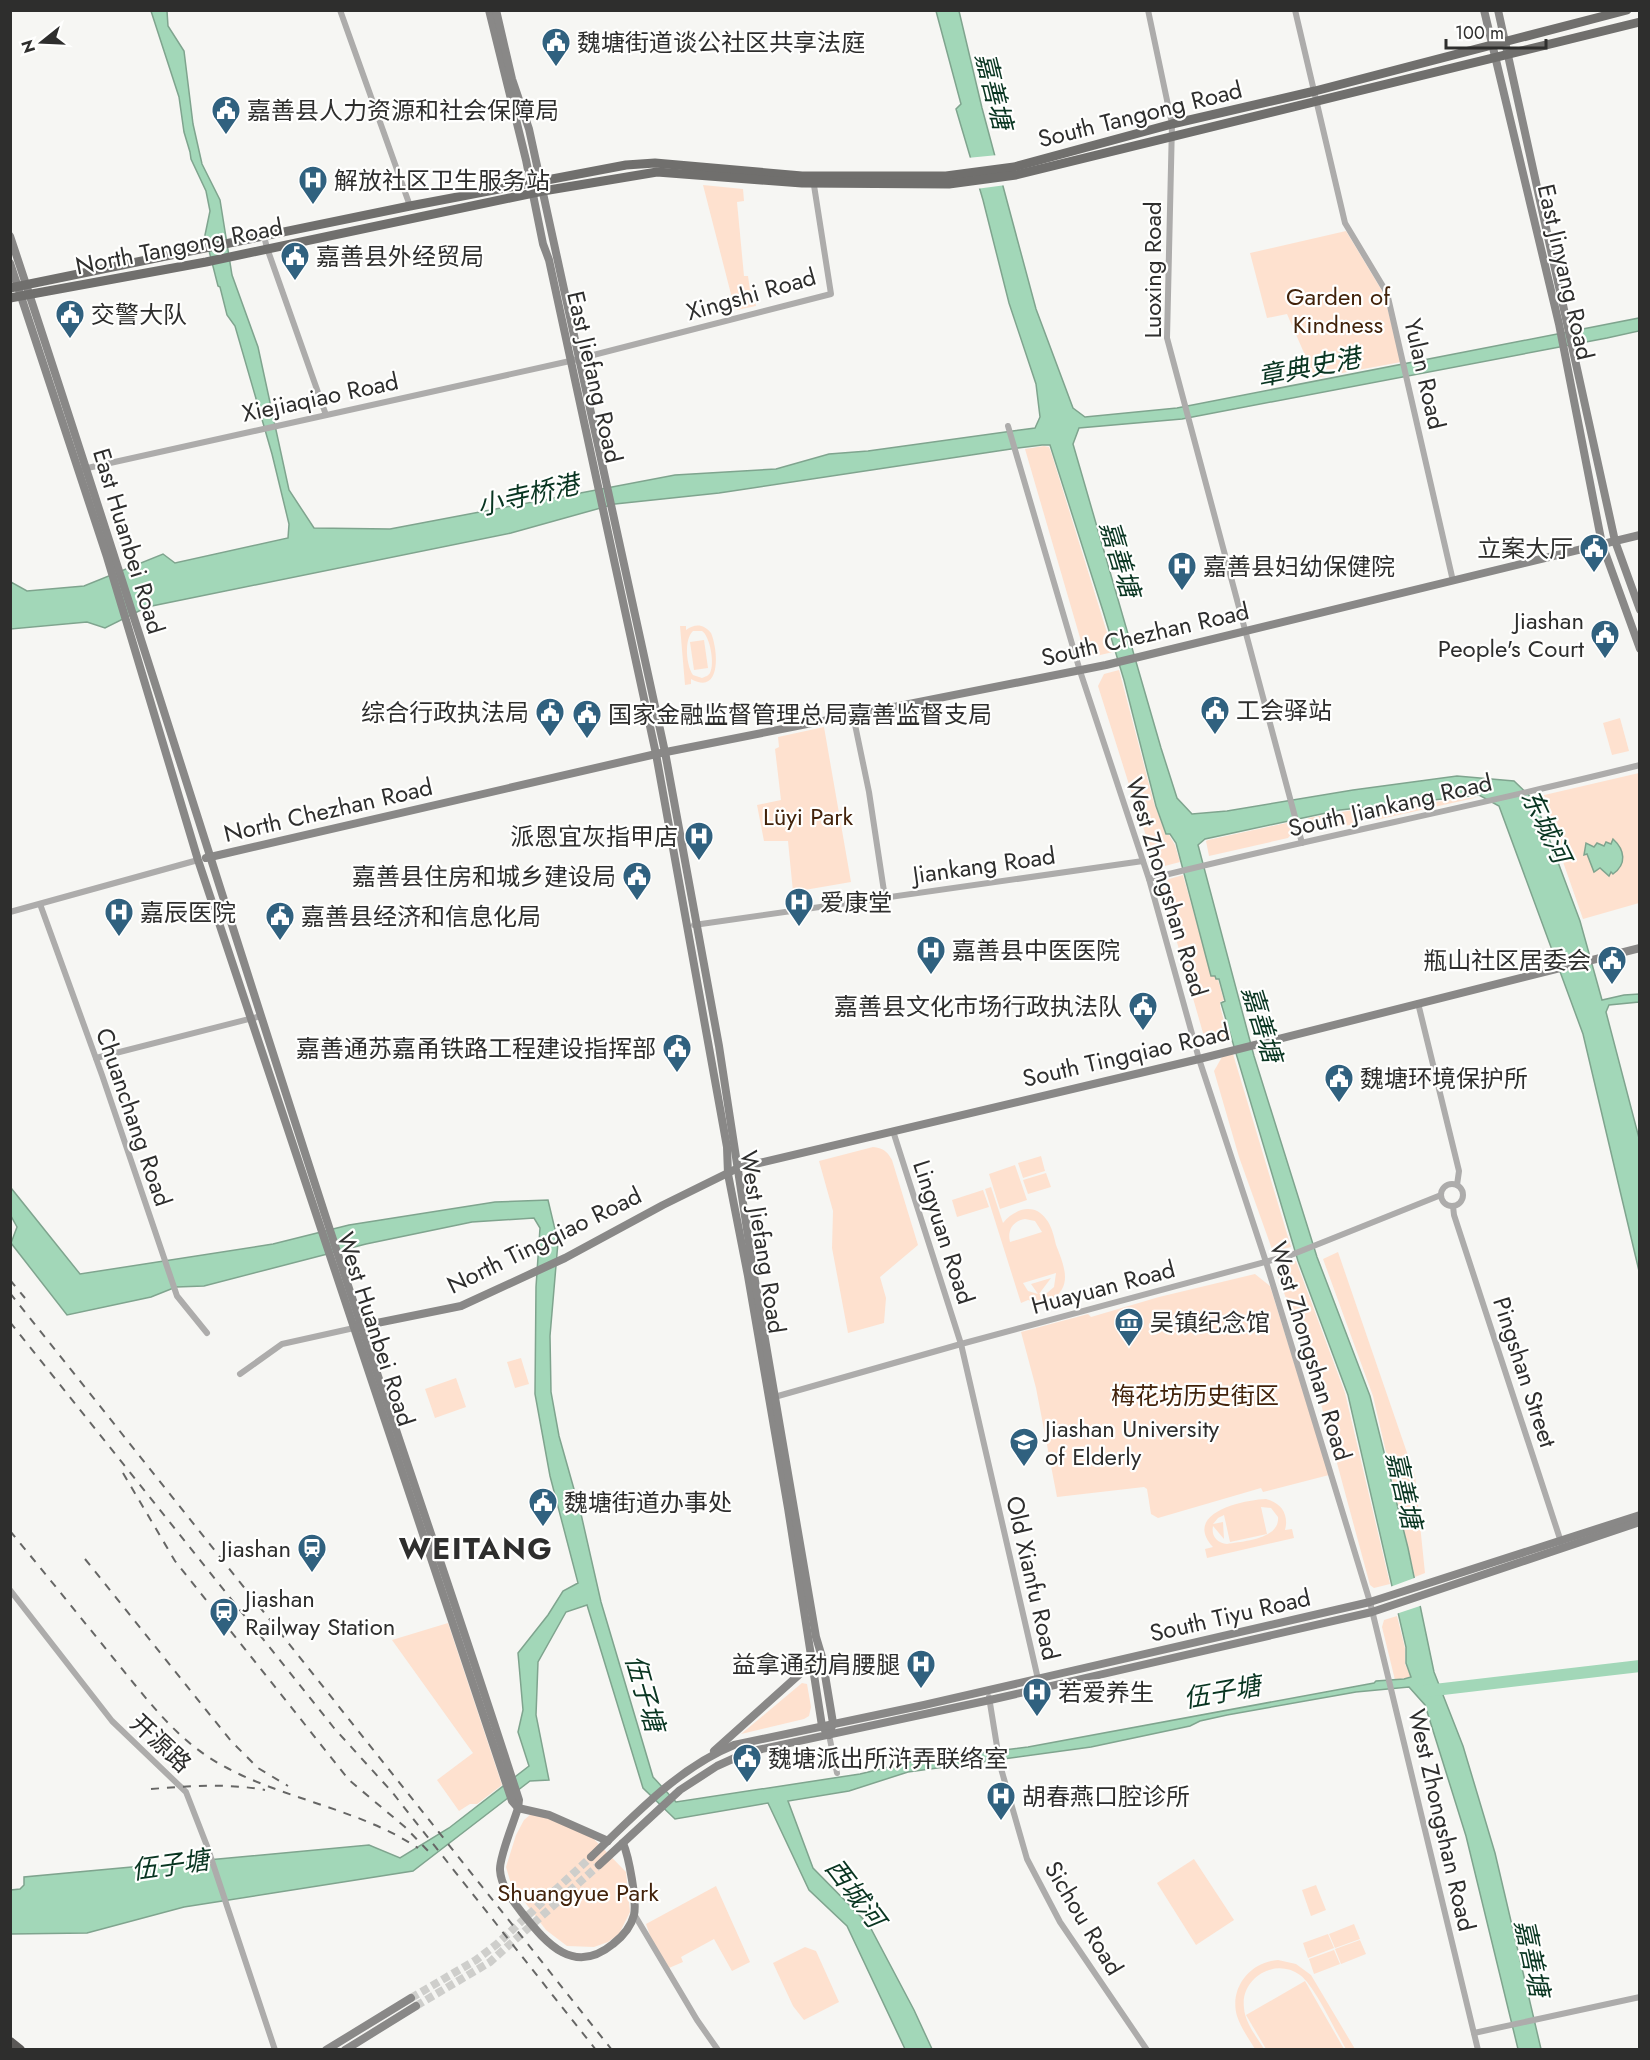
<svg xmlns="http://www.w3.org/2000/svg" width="1650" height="2060" font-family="Jost,'Noto Sans SC',sans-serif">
<rect width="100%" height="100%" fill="#f6f6f3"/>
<!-- green -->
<g fill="#fee1cf" fill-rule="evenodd">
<polygon points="703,185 743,189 744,201 737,202 744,276 748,276 750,290 753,290 756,306 737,310 733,302"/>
<polygon points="1346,231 1384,294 1401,362 1315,378 1287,314 1267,318 1250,253"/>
<polygon points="1044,446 1049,447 1051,452 1113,652 1096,656 1086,653 1083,648 1025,449"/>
<path d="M680,626H686V630C695,623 704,624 711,633C718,649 722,696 691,679V684L685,685ZM693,631H702C710,636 715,664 710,673C707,677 706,676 702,678L693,675C686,665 684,639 693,631Z"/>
<polygon points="704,640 708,668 694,670 690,642"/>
<polygon points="1119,670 1154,803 1166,835 1169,835 1175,845 1180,862 1161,867 1155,861 1137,810 1098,686 1104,674"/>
<polygon points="1620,718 1629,751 1612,755 1603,723"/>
<polygon points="824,727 851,882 793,892 788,841 764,841 757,805 781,800 775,749 779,747 778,737"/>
<polygon points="1639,773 1639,903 1583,919 1540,796"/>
<polygon points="1479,797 1376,820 1366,814 1365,810"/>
<polygon points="1359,809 1361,814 1356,824 1318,830 1310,824 1308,818"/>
<polygon points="1291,822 1293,832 1288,838 1209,856 1206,841 1208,840"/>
<polygon points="1183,875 1210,971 1218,980 1224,1000 1220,1002 1220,1006 1229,1040 1217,1043 1203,1033 1162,890 1163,884 1169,879"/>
<polygon points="1233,1054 1291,1247 1273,1252 1239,1157 1214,1071 1222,1057"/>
<path d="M873,1147C883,1148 887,1151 892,1160L918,1245L880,1277L886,1298L884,1323L848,1333L832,1248L833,1211L819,1161Z"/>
<polygon points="1041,1156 1045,1171 1023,1178 1018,1163"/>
<polygon points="1015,1165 1027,1200 1000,1209 989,1174"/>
<polygon points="1046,1173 1051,1187 1028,1194 1023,1180"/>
<path d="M991,1187L1003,1223C1014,1209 1034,1202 1046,1219C1052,1226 1054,1237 1056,1245C1060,1255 1065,1267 1065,1277C1065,1297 1045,1306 1028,1300L1021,1303L985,1189ZM1025,1219L1035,1221L1042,1232L1010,1242C1007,1230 1013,1221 1025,1219ZM1056,1273L1054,1287L1047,1293L1039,1294L1051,1278L1031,1284L1038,1294L1028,1291L1023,1283Z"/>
<polygon points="983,1190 989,1207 957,1217 952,1200"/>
<polygon points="1338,1252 1415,1476 1425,1573 1415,1577 1373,1396 1323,1259"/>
<polygon points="1296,1261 1345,1393 1390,1584 1374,1588 1370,1585 1311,1367 1275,1268"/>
<polygon points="1255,1274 1270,1286 1329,1475 1263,1492 1261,1488 1158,1518 1151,1514 1147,1489 1144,1487 1057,1497 1036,1388 1021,1332 1088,1314 1091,1317 1159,1297"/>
<polygon points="521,1358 529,1384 515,1388 507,1362"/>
<polygon points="456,1378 466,1407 435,1418 425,1389"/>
<path d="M1266,1499C1282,1503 1289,1515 1285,1530L1292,1529L1294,1538L1207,1558L1205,1549L1213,1547C1182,1513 1243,1500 1266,1499ZM1261,1507L1271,1508L1278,1517C1280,1539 1244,1541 1227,1544C1217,1543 1211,1536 1213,1526L1224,1539L1223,1522L1213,1524L1218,1518L1224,1515L1230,1542L1267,1534Z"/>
<polygon points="1397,1616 1405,1648 1405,1664 1411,1677 1395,1680 1382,1627 1384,1620"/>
<polygon points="448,1623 502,1785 477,1804 470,1804 459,1811 437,1780 473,1753 392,1640"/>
<polygon points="802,1683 807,1684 811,1707 809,1716 804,1719 741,1734"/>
<polygon points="531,1814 549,1817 590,1835 626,1872 630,1912 619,1934 608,1942 594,1947 567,1946 546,1930 511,1884 506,1867 516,1835 524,1820"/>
<polygon points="1194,1859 1234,1920 1196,1945 1157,1883"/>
<polygon points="1316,1885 1326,1910 1311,1916 1302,1890"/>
<polygon points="716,1886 750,1962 732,1971 714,1939 681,1957 683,1962 669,1968 652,1941 646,1924"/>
<polygon points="1354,1924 1360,1939 1335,1948 1329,1934"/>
<polygon points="1328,1934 1334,1948 1308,1958 1303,1943"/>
<polygon points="1360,1940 1366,1954 1341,1964 1335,1949"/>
<polygon points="805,1947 816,1951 839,2002 804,2020 793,2006 773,1963"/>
<polygon points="1334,1950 1340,1964 1314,1974 1309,1959"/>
<path d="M1278,1960L1296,1964L1311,1975L1355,2049H1346C1335,2031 1315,1986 1300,1975C1275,1957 1240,1978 1244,2008C1245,2023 1257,2037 1264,2049H1255C1249,2039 1241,2028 1237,2016C1229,1988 1250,1962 1278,1960Z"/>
<polygon points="1305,1981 1344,2049 1266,2049 1246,2015"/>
</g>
<!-- water -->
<g fill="#a2d7b8" stroke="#7fa48e" stroke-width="1.5">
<polygon points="151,11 167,11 168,26 184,51 193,124 202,164 220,200 232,275 258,347 289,490 314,528 390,529 675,475 776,469 829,454 868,451 1035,428 1040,417 1036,384 1009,303 983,200 956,109 961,104 936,11 959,11 982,108 1036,309 1073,408 1085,417 1177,408 1639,318 1639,331 1607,338 1182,419 1079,428 1073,444 1161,748 1177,798 1192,814 1227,811 1353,790 1457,776 1514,781 1535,801 1580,921 1602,1000 1624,995 1639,994 1639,1002 1609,1005 1606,1012 1639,1138 1639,1271 1583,1034 1499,806 1479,795 1340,810 1205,839 1198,845 1254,1056 1317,1257 1370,1396 1408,1548 1434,1672 1463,1746 1495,1853 1541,2049 1518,2049 1466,1836 1425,1705 1409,1687 1356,1692 1227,1715 1200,1721 1190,1726 1091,1747 908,1772 849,1791 788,1801 813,1868 869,1925 914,2010 932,2049 905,2049 847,1926 809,1890 768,1803 675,1819 643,1788 587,1605 566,1612 538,1662 536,1715 549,1780 530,1781 413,1871 184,1907 87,1933 11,1934 11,1890 20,1889 24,1885 24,1877 369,1845 400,1858 449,1828 529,1766 518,1732 523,1710 518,1653 548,1615 563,1591 578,1583 550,1476 535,1394 536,1287 540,1228 534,1218 472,1222 366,1244 204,1286 176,1287 151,1297 67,1315 11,1243 17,1227 11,1216 11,1188 80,1274 273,1244 349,1225 495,1202 548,1200 558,1242 550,1336 551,1392 559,1436 581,1514 601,1602 653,1777 676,1802 860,1774 914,1761 1028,1747 1374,1683 1376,1681 1404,1679 1411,1677 1406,1663 1406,1647 1348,1395 1298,1261 1221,1003 1225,1001 1219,979 1216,979 1215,976 1211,976 1176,843 1170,834 1166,834 1156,806 1124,680 1103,611 1050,445 1042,445 1011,449 719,493 615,504 511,533 147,607 105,628 87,622 11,629 11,582 27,591 84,586 163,554 175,563 288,538 289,524 272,454 235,326 227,315 220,287 218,286 205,235 210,211 206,191 191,159 190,152 184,132 179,97"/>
<path d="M1613,839C1625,850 1627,864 1613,874L1611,872L1609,876L1600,868L1594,872L1587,854L1584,855L1586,843L1594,847L1597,843L1604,846L1606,842L1611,844Z"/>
</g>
<!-- pier -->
<g fill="#f6f6f3">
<polygon points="998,155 1006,185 976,189 967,158"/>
<polygon points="1417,1577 1423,1605 1396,1614 1390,1587"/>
</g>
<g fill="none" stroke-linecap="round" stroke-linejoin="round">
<!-- river -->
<polyline stroke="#a2d7b8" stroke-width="12" points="1426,1691 1640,1666"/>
<!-- secondary-tunnel -->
<g stroke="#cececb" stroke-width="8" stroke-dasharray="8 4" stroke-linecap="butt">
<polyline points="411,1998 476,1960 497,1944 591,1857"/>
<polyline points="416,2006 490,1962 599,1865"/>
</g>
<!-- street -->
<g stroke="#adacab" stroke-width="6">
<polyline points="340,10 410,206"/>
<polyline points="1148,10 1172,124 1167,338 1302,843"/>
<polyline points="1295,10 1345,223 1387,293 1453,581"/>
<polyline points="264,236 267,248 326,415"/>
<polyline points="1008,426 1080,671 1149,879 1199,1059 1266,1262 1370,1602 1478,2050"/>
<polyline points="83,469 570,361 831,294 813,179"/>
<polyline points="853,715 869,792 885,898"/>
<path d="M1149,879C1312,838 1477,806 1640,765"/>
<polyline points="40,904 102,1075 177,1296 207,1333"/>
<polyline points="10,912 198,860"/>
<polyline points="694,925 1143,861"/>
<polyline points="1418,1003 1459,1171 1457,1185"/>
<polyline points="96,1058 261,1016"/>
<polyline points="893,1131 961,1344 1038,1679"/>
<circle cx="1452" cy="1195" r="11"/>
<polyline points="1453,1206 1454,1215 1561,1542"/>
<polyline points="240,1374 282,1344 354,1328"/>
<polyline points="771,1398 961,1344 1291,1255 1441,1195"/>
<polyline points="10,1590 112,1721 186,1792 207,1846 275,2050"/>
<polyline points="989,1697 1000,1765 1027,1859 1060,1922 1147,2050"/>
<polyline points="829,1735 837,1773"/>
<polyline points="634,1914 697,2020 718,2050"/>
<polyline points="1474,2033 1640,1997"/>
</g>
<!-- secondary -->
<g stroke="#898887" stroke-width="8">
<polyline points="489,10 526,160 543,244 549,260 656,754 727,1147 728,1174 748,1276 788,1508 822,1726 829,1735"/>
<polyline points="496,10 512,79 529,129 665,752 719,1046 754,1275 816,1637 822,1657 833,1723 829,1735"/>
<polyline points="1484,10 1559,324 1602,544 1640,649"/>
<polyline points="1498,10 1615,541 1640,610"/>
<path d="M10,236C124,579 230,924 342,1267C400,1445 462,1622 519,1800L518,1808C514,1822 499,1857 500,1870C501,1887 513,1901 523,1914C547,1944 574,1976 613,1944C622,1937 631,1927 634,1915C637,1901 629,1857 623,1843"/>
<polyline points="10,263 107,557 198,860 512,1801 518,1808 549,1815 608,1841"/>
<polyline points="206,858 656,754 1106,665 1640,535"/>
<polyline points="357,1327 461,1306 565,1258 663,1205 738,1168 1199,1059 1640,948"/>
<polyline points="714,1751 812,1663"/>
<path d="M591,1857C635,1815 678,1768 734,1745L924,1705L1370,1602L1640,1515"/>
<polyline points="599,1865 680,1790 717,1766 748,1752 990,1700 1372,1612 1640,1522"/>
<polyline points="326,2050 411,1998"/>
<polyline points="345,2050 416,2006"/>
</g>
<!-- primary -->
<g stroke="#706f6d" stroke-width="9">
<polyline points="10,288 410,206 626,165 655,163 802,176 946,176 1014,167 1172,124 1315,91 1627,10"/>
<polyline points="10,298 206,262 543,191 657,172 802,183 949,184 1016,175 1640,22"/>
</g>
<!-- highway -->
<polyline stroke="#5b5957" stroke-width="10" points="10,2042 20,2050"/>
<!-- rail -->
<g stroke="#666665" stroke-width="2" stroke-dasharray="8 8" stroke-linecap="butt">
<polyline points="10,1280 25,1298"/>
<polyline points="10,1293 612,2050"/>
<polyline points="10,1322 334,1728 392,1792 596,2050"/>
<polyline points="123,1473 175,1561 349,1780 405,1827 433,1856"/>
<path d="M10,1531C44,1572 77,1613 110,1654C143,1694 173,1737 218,1763C280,1799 358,1808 418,1848"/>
<polyline points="85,1559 231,1741 258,1768 288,1786"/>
<path d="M151,1789C189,1786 227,1783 265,1790"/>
<polyline points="10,1800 12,1800"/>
</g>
</g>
<!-- icons -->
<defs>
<g id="civic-pin" transform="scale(1.5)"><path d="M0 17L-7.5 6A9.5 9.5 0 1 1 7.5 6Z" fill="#30617f" stroke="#fffffe"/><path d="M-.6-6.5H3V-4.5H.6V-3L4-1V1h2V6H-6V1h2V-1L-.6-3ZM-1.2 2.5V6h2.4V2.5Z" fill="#fff"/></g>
<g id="hospital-pin" transform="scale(1.5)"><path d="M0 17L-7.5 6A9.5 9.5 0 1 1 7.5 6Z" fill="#30617f" stroke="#fffffe"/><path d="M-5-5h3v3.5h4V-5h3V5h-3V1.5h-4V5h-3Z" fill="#fff"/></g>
<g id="museum-pin" transform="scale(1.5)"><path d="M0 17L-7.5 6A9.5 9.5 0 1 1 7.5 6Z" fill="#30617f" stroke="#fffffe"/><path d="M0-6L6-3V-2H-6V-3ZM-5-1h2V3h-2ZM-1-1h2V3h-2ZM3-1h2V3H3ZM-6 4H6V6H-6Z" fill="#fff"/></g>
<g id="university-pin" transform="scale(1.5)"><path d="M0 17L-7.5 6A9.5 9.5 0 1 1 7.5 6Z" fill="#30617f" stroke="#fffffe"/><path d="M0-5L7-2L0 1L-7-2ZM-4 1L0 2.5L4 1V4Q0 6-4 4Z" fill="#fff"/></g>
<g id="station-pin" transform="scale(1.5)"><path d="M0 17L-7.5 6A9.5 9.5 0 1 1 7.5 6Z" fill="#30617f" stroke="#fffffe"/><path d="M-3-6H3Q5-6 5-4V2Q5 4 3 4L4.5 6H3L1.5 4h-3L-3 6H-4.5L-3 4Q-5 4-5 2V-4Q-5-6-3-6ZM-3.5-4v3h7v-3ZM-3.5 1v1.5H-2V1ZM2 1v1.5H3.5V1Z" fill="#fff"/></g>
</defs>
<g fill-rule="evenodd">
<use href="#civic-pin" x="556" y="42"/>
<use href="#civic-pin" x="226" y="110"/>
<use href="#hospital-pin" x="313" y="180"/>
<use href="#civic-pin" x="295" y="256"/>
<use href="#civic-pin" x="70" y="314"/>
<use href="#civic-pin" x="1594" y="548"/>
<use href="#hospital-pin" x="1182" y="566"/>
<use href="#civic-pin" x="1605" y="634"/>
<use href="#civic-pin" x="1215" y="710"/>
<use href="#civic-pin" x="550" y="712"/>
<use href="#civic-pin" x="587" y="714"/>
<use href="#hospital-pin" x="699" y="836"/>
<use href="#civic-pin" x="637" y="876"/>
<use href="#hospital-pin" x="799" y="902"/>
<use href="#hospital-pin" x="119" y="912"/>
<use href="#civic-pin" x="280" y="916"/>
<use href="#hospital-pin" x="931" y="950"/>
<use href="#civic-pin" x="1612" y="960"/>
<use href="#civic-pin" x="1143" y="1006"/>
<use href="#civic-pin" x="677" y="1048"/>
<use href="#civic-pin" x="1339" y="1078"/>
<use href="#museum-pin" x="1129" y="1322"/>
<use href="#university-pin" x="1024" y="1442"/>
<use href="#civic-pin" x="543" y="1502"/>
<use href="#station-pin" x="312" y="1548"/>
<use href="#station-pin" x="224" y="1612"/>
<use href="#hospital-pin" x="921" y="1664"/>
<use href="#hospital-pin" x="1037" y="1692"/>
<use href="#civic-pin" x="747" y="1758"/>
<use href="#hospital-pin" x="1001" y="1796"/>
</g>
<g text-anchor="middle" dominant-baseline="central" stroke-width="4.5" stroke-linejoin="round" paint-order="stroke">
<!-- poi labels -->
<g font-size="24" fill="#2e2e2d" stroke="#fffffe" text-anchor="start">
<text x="577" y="42">魏塘街道谈公社区共享法庭</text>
<text x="247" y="110">嘉善县人力资源和社会保障局</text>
<text x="334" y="180">解放社区卫生服务站</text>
<text x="316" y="256">嘉善县外经贸局</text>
<text x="91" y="314">交警大队</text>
<text x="1573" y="548" text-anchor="end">立案大厅</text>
<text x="1203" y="566">嘉善县妇幼保健院</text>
<text x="1584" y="620" text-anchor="end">Jiashan<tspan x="1584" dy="28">People's Court</tspan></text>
<text x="1236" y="710">工会驿站</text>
<text x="529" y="712" text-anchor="end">综合行政执法局</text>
<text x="608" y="714">国家金融监督管理总局嘉善监督支局</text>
<text x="678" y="836" text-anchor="end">派恩宜灰指甲店</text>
<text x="616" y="876" text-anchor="end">嘉善县住房和城乡建设局</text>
<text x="820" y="902">爱康堂</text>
<text x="140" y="912">嘉辰医院</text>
<text x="301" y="916">嘉善县经济和信息化局</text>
<text x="952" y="950">嘉善县中医医院</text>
<text x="1591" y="960" text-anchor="end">瓶山社区居委会</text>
<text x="1122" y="1006" text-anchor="end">嘉善县文化市场行政执法队</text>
<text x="656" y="1048" text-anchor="end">嘉善通苏嘉甬铁路工程建设指挥部</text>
<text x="1360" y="1078">魏塘环境保护所</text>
<text x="1150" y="1322">吴镇纪念馆</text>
<text x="1045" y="1428">Jiashan University<tspan x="1045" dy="28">of Elderly</tspan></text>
<text x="564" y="1502">魏塘街道办事处</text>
<text x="291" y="1548" text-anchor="end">Jiashan</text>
<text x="245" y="1598">Jiashan<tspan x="245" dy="28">Railway Station</tspan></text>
<text x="900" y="1664" text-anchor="end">益拿通劲肩腰腿</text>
<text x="1058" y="1692">若爱养生</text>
<text x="768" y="1758">魏塘派出所浒弄联络室</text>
<text x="1022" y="1796">胡春燕口腔诊所</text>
</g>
<!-- street labels -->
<g font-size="24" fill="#2e2e2d" stroke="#fffffe">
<text transform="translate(1140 114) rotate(-14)">South Tangong Road</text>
<text transform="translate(179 246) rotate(-11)">North Tangong Road</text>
<text transform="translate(1152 270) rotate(-90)">Luoxing Road</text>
<text transform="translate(1566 272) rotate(77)">East Jinyang Road</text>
<text transform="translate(751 294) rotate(-16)">Xingshi Road</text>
<text transform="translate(1425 374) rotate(77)">Yulan Road</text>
<text transform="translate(595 377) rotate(77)">East Jiefang Road</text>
<text transform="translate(320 397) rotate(-12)">Xiejiaqiao Road</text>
<text transform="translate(129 541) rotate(73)">East Huanbei Road</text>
<text transform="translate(1145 634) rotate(-13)">South Chezhan Road</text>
<text transform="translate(1390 805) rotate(-13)">South Jiankang Road</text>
<text transform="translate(328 810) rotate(-13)">North Chezhan Road</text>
<text transform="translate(984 865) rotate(-8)">Jiankang Road</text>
<text transform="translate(1167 887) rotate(73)">West Zhongshan Road</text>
<text transform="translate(1126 1055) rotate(-13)">South Tingqiao Road</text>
<text transform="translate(134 1117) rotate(71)">Chuanchang Road</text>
<text transform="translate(944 1232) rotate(72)">Lingyuan Road</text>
<text transform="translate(544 1240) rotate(-26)">North Tingqiao Road</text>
<text transform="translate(763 1242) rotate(81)">West Jiefang Road</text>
<text transform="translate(1103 1287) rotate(-15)">Huayuan Road</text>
<text transform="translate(376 1329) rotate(72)">West Huanbei Road</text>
<text transform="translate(1311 1351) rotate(73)">West Zhongshan Road</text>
<text transform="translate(1525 1372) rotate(72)">Pingshan Street</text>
<text transform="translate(1033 1578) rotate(77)">Old Xianfu Road</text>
<text transform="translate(1230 1615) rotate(-13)">South Tiyu Road</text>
<text transform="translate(161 1743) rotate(43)">开源路</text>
<text transform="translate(1442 1820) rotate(77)">West Zhongshan Road</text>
<text transform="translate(1084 1918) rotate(59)">Sichou Road</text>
</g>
<!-- park labels -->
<g font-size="24" fill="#42220a" stroke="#fffffe">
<text x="1338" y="296">Garden of<tspan x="1338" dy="28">Kindness</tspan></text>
<text x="808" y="816">Lüyi Park</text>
<text x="1195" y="1395">梅花坊历史街区</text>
<text x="578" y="1892">Shuangyue Park</text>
</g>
<!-- water labels -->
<g font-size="26" font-style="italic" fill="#093521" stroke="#fffffe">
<text transform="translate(994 91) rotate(76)">嘉善塘</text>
<text transform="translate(1309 367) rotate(-11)">章典史港</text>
<text transform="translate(528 495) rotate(-13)">小寺桥港</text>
<text transform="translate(1120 559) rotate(73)">嘉善塘</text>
<text transform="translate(1546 826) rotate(64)">东城河</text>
<text transform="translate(1262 1024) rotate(73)">嘉善塘</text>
<text transform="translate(1404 1490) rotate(77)">嘉善塘</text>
<text transform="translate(1222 1692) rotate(-10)">伍子塘</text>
<text transform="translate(645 1693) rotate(74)">伍子塘</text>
<text transform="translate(170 1865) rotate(-8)">伍子塘</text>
<text transform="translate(855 1893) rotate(53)">西城河</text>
<text transform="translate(1532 1958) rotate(78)">嘉善塘</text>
</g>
<!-- district labels -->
<g font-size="30" font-weight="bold" letter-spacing="1.5" fill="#2e2e2d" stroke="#fffffe">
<text x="476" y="1548">WEITANG</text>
</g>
</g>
<!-- border -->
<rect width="1650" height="2060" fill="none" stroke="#2e2e2d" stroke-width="24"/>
<!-- north arrow -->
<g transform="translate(42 42) rotate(252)" stroke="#fffffe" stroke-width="4.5" paint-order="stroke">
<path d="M0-4.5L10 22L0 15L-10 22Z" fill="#2e2e2d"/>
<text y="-9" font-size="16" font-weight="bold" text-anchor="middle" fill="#2e2e2d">N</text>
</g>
<!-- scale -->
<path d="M1446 39v9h100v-9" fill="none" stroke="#2e2e2d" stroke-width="3"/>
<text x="1455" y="39" font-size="18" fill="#2e2e2d" stroke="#fffffe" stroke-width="4.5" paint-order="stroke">100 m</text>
</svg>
